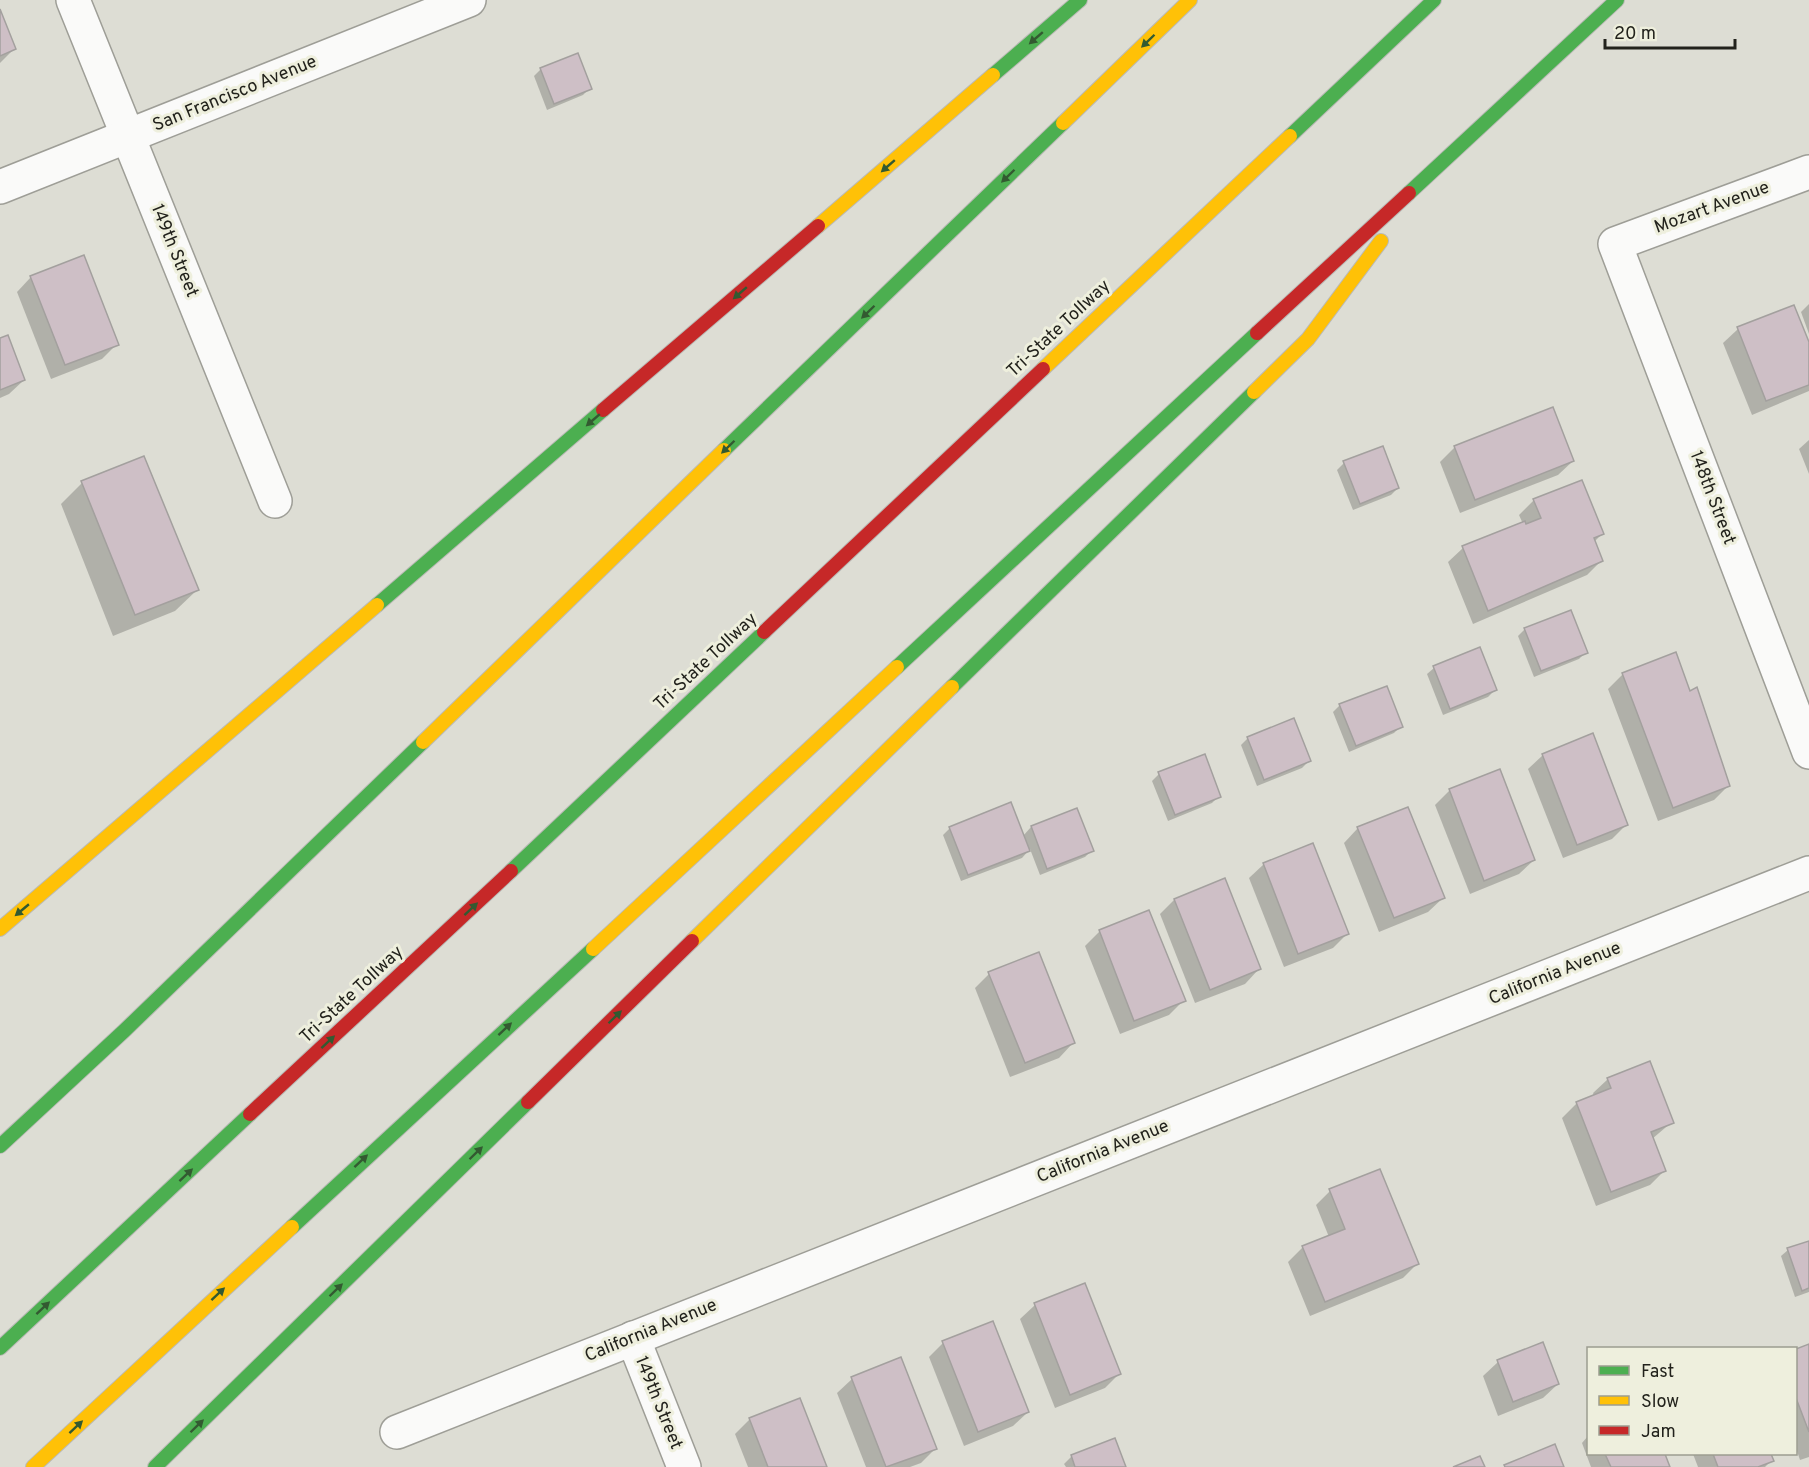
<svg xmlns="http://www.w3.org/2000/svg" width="1809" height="1467" font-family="Overpass,sans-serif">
<rect width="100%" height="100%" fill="#ddddd4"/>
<!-- shadow -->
<g fill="#0003">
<polygon points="0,13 14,49 0,63"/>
<polygon points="541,69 590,88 583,95 547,110 534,76"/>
<polygon points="31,277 117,344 102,359 51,379 17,292"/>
<polygon points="1809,304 1809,334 1801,312"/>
<polygon points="1738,329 1809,346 1809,391 1752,415 1723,343"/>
<polygon points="0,340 24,380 9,394 0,398"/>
<polygon points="1809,440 1809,474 1799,449"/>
<polygon points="1455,447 1573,461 1558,475 1460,513 1440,462"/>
<polygon points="1344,463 1398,488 1391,495 1353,510 1337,470"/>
<polygon points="82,483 197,590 175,611 113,636 61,504"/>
<polygon points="1534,500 1602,534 1594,542 1601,561 1587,575 1473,624 1448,562 1463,548 1523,524 1519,515"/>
<polygon points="1525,629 1586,652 1579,659 1534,677 1518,636"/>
<polygon points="1434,668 1495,690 1488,697 1443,715 1427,674"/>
<polygon points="1623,674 1689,693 1696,689 1729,785 1714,800 1658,821 1608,689"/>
<polygon points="1340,705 1401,726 1394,733 1349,752 1333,712"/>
<polygon points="1248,738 1309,761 1302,768 1257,786 1241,745"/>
<polygon points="1204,755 1219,796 1212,803 1168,821 1152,781 1159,774"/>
<polygon points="1543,755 1627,824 1612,839 1563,858 1528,769"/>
<polygon points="1450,790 1534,860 1519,874 1470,894 1435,805"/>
<polygon points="1076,809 1092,850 1085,857 1040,875 1030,849 1022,858 961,881 943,835 950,828 1023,836 1031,827"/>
<polygon points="1358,828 1443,898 1428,912 1379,932 1344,843"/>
<polygon points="1264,864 1348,933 1333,948 1284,967 1249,878"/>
<polygon points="1174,900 1259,969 1245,984 1195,1003 1160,914"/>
<polygon points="1100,931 1184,1000 1169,1015 1120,1034 1085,946"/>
<polygon points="989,974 1073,1043 1059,1058 1010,1077 975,988"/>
<polygon points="1608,1079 1672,1122 1652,1139 1664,1171 1650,1185 1596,1206 1562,1118 1577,1103 1594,1096 1593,1093"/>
<polygon points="1330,1191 1417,1264 1403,1278 1310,1316 1288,1262 1303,1247 1329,1237 1316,1205"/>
<polygon points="1809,1242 1809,1292 1795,1297 1781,1256 1788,1250"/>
<polygon points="1084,1285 1119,1374 1105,1388 1055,1408 1020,1319 1035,1305"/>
<polygon points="943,1343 1028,1412 1013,1426 964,1446 929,1357"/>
<polygon points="1809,1345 1809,1457 1800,1460 1796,1448 1796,1351"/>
<polygon points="1498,1362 1558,1384 1543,1398 1498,1416 1483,1376"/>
<polygon points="852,1379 936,1448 921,1463 910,1467 866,1467 837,1393"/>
<polygon points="750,1419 826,1467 748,1467 735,1434"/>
<polygon points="1588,1436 1588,1454 1663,1454 1668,1467 1591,1467 1582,1443"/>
<polygon points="1114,1440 1124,1467 1066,1467 1064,1464 1071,1457"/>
<polygon points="1693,1454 1769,1454 1772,1460 1765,1467 1698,1467"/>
</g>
<!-- building -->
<g fill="#cebfc6" stroke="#a3a09e" stroke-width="1.5">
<polygon points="0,9 16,49 0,56"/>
<polygon points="578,53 592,89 554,104 540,68"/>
<polygon points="84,255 119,345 65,365 30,276"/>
<polygon points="1794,305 1809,342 1809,385 1766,401 1737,327"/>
<polygon points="8,335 25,380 0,390 0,338"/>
<polygon points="1553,407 1574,461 1475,500 1454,446"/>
<polygon points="1383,446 1399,488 1360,504 1343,461"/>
<polygon points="144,456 199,590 135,615 81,481"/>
<polygon points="1582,480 1604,534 1594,538 1603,561 1488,611 1462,546 1525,521 1526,524 1541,518 1533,499"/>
<polygon points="1571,610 1588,653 1541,671 1524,628"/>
<polygon points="1480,647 1497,690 1450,709 1433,666"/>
<polygon points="1676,652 1690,691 1697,687 1730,786 1673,808 1622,673"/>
<polygon points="1387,686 1403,727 1356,746 1339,704"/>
<polygon points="1294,718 1311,761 1264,780 1247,737"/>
<polygon points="1593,733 1628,825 1577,845 1542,754"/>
<polygon points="1205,754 1221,797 1175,815 1158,772"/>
<polygon points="1500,769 1535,860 1484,881 1449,789"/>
<polygon points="1011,802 1030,851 968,875 949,827"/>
<polygon points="1408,807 1445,898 1394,918 1357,827"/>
<polygon points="1077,808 1094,851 1047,869 1031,826"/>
<polygon points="1313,843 1349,934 1298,954 1263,863"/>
<polygon points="1225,878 1261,969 1210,990 1174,899"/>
<polygon points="1149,910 1186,1001 1134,1021 1099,930"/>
<polygon points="1039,952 1075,1043 1025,1063 988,972"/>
<polygon points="1650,1061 1674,1123 1651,1132 1666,1171 1611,1192 1576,1102 1611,1088 1607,1078"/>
<polygon points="1380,1169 1419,1264 1325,1302 1302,1246 1345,1229 1329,1189"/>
<polygon points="1809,1241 1809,1288 1802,1291 1787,1248"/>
<polygon points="1085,1283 1121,1374 1070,1395 1034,1303"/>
<polygon points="993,1321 1029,1412 978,1432 942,1341"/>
<polygon points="1543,1342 1559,1384 1513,1402 1497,1360"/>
<polygon points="1809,1344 1809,1432 1796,1398 1796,1349"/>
<polygon points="901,1357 937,1449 886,1467 851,1377"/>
<polygon points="800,1398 827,1467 768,1467 749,1418"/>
<polygon points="1115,1438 1126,1467 1075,1467 1071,1455"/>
<polygon points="1555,1444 1564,1467 1505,1467 1504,1465"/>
<polygon points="1605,1454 1665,1454 1670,1467 1611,1467"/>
<polygon points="1713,1454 1771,1454 1774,1461 1758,1467 1718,1467"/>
<polygon points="1480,1456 1485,1467 1453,1467"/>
</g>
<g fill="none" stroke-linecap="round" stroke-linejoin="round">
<!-- street casing -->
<g stroke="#9e9e97" stroke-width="36">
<g id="street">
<polyline points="73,0 275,501"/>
<polyline points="1809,172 1615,244 1809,752"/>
<polyline points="0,187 469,0"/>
<polyline points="633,1338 684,1467"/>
<polyline points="397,1432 1809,873"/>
</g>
</g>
<!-- fast casing -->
<g stroke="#babab6" stroke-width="16">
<g id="fast">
<polyline points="993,75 1080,0"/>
<polyline points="1290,136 1434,0"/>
<polyline points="1409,193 1617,0"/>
<polyline points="724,450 1063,123"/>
<polyline points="377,605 603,410"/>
<polyline points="897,667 1257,333"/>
<polyline points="952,687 1254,392"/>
<polyline points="511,871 764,632"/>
<polyline points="0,1146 124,1031 423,742"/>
<polyline points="292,1227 593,949"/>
<polyline points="0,1348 250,1114"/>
<polyline points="155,1467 528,1102"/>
</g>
</g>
<!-- slow casing -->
<g stroke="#babab6" stroke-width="16">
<g id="slow">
<polyline points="1063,123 1190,0"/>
<polyline points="818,226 993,75"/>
<polyline points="1043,369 1290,136"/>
<polyline points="1254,392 1308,339 1381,241"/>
<polyline points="423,742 724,450"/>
<polyline points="0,929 377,605"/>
<polyline points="692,941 952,687"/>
<polyline points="593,949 897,667"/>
<polyline points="33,1467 292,1227"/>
</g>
</g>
<!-- jam casing -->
<g stroke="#babab6" stroke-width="16">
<g id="jam">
<polyline points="1257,333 1409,193"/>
<polyline points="603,410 818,226"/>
<polyline points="764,632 1043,369"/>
<polyline points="528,1102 692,941"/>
<polyline points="250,1114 511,871"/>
</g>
</g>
<!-- street -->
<use href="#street" stroke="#fafaf9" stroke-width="33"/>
<!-- fast -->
<use href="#fast" stroke="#4caf50" stroke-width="14"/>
<!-- slow -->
<use href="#slow" stroke="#ffc107" stroke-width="14"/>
<!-- jam -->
<use href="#jam" stroke="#c62828" stroke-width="14"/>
</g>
<!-- one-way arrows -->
<defs><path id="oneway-solid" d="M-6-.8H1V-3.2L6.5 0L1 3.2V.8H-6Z" transform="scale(1.5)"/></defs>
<g fill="#335a31">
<use href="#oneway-solid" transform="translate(1036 38) rotate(139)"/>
<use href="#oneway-solid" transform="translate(1148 41) rotate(136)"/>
<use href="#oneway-solid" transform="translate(888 166) rotate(139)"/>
<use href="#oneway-solid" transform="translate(1008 176) rotate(136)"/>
<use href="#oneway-solid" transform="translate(740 293) rotate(139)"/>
<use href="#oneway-solid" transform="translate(868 312) rotate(136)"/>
<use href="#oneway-solid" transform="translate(593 420) rotate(139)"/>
<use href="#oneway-solid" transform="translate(728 447) rotate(136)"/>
<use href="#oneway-solid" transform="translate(471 909) rotate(-43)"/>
<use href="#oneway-solid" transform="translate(22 910) rotate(140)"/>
<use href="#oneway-solid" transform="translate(615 1017) rotate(-44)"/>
<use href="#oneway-solid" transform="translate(505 1029) rotate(-43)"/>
<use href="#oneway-solid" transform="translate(328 1042) rotate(-43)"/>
<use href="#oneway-solid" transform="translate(476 1153) rotate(-44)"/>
<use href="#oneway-solid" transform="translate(361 1161) rotate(-43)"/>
<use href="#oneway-solid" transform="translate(186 1175) rotate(-43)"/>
<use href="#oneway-solid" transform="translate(336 1290) rotate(-44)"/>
<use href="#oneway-solid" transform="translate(218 1294) rotate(-43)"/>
<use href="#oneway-solid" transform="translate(43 1308) rotate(-43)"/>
<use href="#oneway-solid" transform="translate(197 1426) rotate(-44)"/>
<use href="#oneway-solid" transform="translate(76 1427) rotate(-43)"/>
</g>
<g text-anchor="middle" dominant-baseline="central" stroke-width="6" stroke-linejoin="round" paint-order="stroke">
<!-- street labels -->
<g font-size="18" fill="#22221c" stroke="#eeefdd">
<text transform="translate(235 94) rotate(-22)">San Francisco Avenue</text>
<text transform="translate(1712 208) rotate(-20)">Mozart Avenue</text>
<text transform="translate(174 251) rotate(68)">149th Street</text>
<text transform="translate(1059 329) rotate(-43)">Tri-State Tollway</text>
<text transform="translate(1712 498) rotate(69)">148th Street</text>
<text transform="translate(706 662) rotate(-43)">Tri-State Tollway</text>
<text transform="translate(1555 974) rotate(-22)">California Avenue</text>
<text transform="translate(352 995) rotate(-43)">Tri-State Tollway</text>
<text transform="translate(1103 1152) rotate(-22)">California Avenue</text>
<text transform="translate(651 1331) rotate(-22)">California Avenue</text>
<text transform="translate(658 1403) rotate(68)">149th Street</text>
</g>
</g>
<!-- legend -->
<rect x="1587" y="1347" width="210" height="108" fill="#eeefdd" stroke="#9c9d90" stroke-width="1.5"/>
<rect x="1599" y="1366" width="30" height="9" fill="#4caf50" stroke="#9c9d90" stroke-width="1.5"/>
<text x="1641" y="1377" font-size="18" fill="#22221c">Fast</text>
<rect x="1599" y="1396" width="30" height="9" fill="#ffc107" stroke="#9c9d90" stroke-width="1.5"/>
<text x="1641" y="1407" font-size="18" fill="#22221c">Slow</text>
<rect x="1599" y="1426" width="30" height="9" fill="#c62828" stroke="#9c9d90" stroke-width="1.5"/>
<text x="1641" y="1437" font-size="18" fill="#22221c">Jam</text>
<!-- scale -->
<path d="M1605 39v9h130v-9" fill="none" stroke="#22221c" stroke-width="3"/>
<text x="1614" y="39" font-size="18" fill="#22221c" stroke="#eeefdd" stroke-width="4.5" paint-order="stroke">20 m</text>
</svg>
